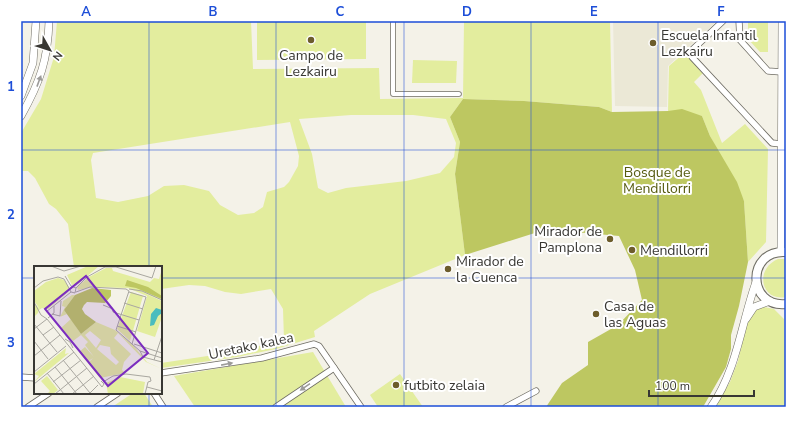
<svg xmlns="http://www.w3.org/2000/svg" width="807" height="428" font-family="'Nunito Sans',sans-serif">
<rect width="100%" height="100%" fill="#f4f2e8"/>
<!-- built -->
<polygon fill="#ebe8d6" points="613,21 717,21 668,66 667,107 615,106"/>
<!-- green -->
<g fill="#e3ed9e" fill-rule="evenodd">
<path d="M57,21H251L253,69L379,68L380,99L463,98L464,21H610L612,112L599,107L524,101L463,99L450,117L460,142L455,174L465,255L370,294L314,331L315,337L276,349L237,357L161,368V363L234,352L284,340L283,309L271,289L241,294L225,292L205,286L189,285L161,289V267H74L68,224L56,209L49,204L35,178L28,171H21V133L41,99L54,57ZM351,115H413L446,119L456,143L454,157L440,173L406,181L346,188L328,193L318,188L312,154L299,119ZM290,122L299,156L298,166L289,182L284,187L267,192L263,207L254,213L238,215L220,205L209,191L184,185L164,186L148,196L118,202L96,198L91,160L93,153Z"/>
<polygon points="257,21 366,21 366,59 257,60"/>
<polygon points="748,21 768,21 768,52 760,52 748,39"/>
<polygon points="684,53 703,73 694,82 701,90 722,143 745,124 768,149 766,242 748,262 744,201 710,136 702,116 668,111 669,66"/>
<polygon points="413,60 457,61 456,83 412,83"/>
<path d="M778,259H786V297C761,302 754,269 778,259Z"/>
<polygon points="764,307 774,309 784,319 786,407 715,407 730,382 738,361 747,322 754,311"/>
<polygon points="313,352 346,407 195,407 174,376"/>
<polygon points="400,374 423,407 378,407 370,395"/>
<polygon points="133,393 144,393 153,407 112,407"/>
</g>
<!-- forest -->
<polygon fill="#bdc761" points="463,99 524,101 599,107 612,112 668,111 682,109 702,116 710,136 737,182 744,201 748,262 739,306 731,335 731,349 726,367 703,407 546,407 562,383 588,365 588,342 618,325 642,300 635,270 619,236 575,232 538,232 465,255 455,174 460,142 450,117"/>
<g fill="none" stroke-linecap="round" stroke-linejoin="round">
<!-- pedestrian casing -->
<g stroke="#6f6d64" stroke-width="5.5">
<polyline id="pedestrian" points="393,21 393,94 459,94"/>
</g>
<!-- minor casing -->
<g stroke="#6f6d64" stroke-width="7">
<g id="minor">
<polyline points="723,21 692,50 692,57 772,143 781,144"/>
<polyline points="739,21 740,40 768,71 782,72"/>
<polyline points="161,373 262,358 314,344 319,346 361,407"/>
<polyline points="21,377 35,378"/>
<polyline points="154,393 163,407"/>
<polyline points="28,407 49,393"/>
<polyline points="97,407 118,393"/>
<polyline points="276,407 334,368"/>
<polyline points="506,407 536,391"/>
</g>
</g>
<!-- tertiary casing -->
<g stroke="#6f6d64" stroke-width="8">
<g id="tertiary">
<polyline points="21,96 33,63 36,21"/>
<path d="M21,116C40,82 48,60 49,21"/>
<polyline points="781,251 782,21"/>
<polyline points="746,319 754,307 770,301"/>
<path d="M711,407C737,370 741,324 756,282"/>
</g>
</g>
<!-- secondary casing -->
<g stroke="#6f6d64" stroke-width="10">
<path id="secondary" d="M786,252C746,249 747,308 786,304"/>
</g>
<!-- pedestrian -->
<use href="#pedestrian" stroke="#fff" stroke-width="4"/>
<!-- minor -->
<use href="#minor" stroke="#fff" stroke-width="5.5"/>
<!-- tertiary -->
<use href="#tertiary" stroke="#fff" stroke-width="7"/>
<!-- secondary -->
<use href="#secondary" stroke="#fff" stroke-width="8"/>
</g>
<!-- one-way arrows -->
<defs><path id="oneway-solid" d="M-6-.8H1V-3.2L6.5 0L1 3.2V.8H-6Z"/></defs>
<g fill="#9c9b99">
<use href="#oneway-solid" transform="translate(39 81) rotate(-70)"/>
<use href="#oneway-solid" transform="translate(227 364) rotate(-11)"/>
<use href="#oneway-solid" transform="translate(305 387) rotate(146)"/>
</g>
<!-- grid -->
<path fill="none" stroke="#1d4ed8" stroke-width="1" stroke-opacity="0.55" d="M149,21V267M276,21V407M404,21V407M531,21V407M658,21V407M21,150H786M21,278H35M161,278H786M149,393V407"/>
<!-- markers -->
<g fill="#6d5d2b" stroke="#fff" stroke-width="1.5">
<circle cx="311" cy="40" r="4"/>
<circle cx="653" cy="43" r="4"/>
<circle cx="610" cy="239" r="4"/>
<circle cx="632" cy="250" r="4"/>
<circle cx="448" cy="269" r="4"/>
<circle cx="596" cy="314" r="4"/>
<circle cx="396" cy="385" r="4"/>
</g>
<g text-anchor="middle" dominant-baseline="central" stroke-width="4" stroke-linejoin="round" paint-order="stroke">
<!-- poi labels -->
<g font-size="14" fill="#383733" stroke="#fff" text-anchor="start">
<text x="661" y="35">Escuela Infantil<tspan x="661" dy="16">Lezkairu</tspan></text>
<text x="311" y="55" text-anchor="middle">Campo de<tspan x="311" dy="16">Lezkairu</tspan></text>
<text x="602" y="231" text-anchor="end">Mirador de<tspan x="602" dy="16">Pamplona</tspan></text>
<text x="640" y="250">Mendillorri</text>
<text x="456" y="261">Mirador de<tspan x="456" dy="16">la Cuenca</tspan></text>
<text x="604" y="306">Casa de<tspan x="604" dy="16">las Aguas</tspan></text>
<text x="404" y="385">futbito zelaia</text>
</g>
<!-- park labels -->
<g font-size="14" fill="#565b10" stroke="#fff">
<text x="657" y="172">Bosque de<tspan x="657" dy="16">Mendillorri</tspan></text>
</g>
<!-- street labels -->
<g font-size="14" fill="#383733" stroke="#fff">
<text transform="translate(251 346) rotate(-12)">Uretako kalea</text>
</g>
</g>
<!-- overview -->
<g transform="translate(34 266)">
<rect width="128" height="128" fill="#f4f2e8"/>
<path d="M54,0H65L44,18L38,19L33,9ZM72,2H78L79,5L116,16L120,12L125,13L128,3V34L108,26L128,35V51L121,71L103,65L113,30L94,22L58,21L44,24L43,21L55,11ZM24,12L30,14L35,21L34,26L14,43L8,42L5,44L4,47L0,51V37L6,43L0,35V25L12,16ZM97,26L109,30L96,75L83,63ZM38,29H41L30,44L33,48L26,51L31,41L28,40L29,35ZM37,53L47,68L62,56L81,64L99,79L113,96L128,103L112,96L84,67L80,72L97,88L90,96L88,104L91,107L66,112L54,97L59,92L53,96L45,86L51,81L60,91L51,79L54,76L47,69L39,75L27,62ZM56,65L67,74L62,82L51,69ZM66,79L76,81L77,88L85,96L82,99L63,83ZM32,82L31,88L35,87L0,116L5,110L0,108ZM13,110L24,124L19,128H13L16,125L7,115ZM86,111L111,116L109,128H74L72,117Z" fill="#e3ed9e" fill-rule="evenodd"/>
<path d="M93,14L114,21L128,30V33L102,22L91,20ZM58,22L77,24V30L71,37L53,36L50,39L48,43L51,48L62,56L47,68L30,44L41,29Z" fill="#bdc761"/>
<path d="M122,42L128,44V47L124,50L120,59L116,60L117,48Z" fill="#4abcbe"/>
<path fill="none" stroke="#a9a7a0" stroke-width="1" d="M17,0L30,5L47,0M0,22L9,15L24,11L30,13L37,26L41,27L42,22L37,20L31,10M42,22L53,11L71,1H82L118,12L122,0M92,23L95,25L82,64L106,85L109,91L128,96M95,23L108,25L128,34M42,26L56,21L92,23M95,26L112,31L98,78M0,36L7,49L13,53L68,121L70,118L67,115M90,37L109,43M69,39L79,43V46L105,54M12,46L37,26M18,48L26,50L27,35M14,52L20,47V40M0,58L23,86M83,60L102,66M0,63L13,53M9,69L20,61M31,73L36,76L39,82M0,75L14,93M100,78L128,87M106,85L128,92M0,90L26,69M29,94L56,127M120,94L128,70M21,101L43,128M0,106L32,80M13,107L30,128M19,116L47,94M69,116L79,110L92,108L116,111L117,115L114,116M0,118L40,86M113,121L128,125M21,128L53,102M38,128L60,110M55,128L64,119M111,128L114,116"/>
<path fill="#7b2cbf" fill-opacity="0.15" stroke="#7b2cbf" stroke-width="2" d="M52,10L114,87L74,120L11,43Z"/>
<rect width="128" height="128" fill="none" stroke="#383733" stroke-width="2"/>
</g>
<!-- border -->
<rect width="807" height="428" fill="none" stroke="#ffffff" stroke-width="44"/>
<!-- north arrow -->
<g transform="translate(50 50) rotate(129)" stroke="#ffffff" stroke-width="3" paint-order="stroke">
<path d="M0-3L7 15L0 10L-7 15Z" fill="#383733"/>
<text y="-6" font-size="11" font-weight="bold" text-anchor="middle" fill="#383733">N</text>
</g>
<!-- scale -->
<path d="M649 390v6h105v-6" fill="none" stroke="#383733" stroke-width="2"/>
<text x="655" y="390" font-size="12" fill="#383733" stroke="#ffffff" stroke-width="3" paint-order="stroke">100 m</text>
<rect x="22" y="22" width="763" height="384" fill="none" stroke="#1d4ed8" stroke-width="1.5"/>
<g font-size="13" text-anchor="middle" font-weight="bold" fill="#1d4ed8">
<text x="86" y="16">A</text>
<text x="213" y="16">B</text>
<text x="340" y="16">C</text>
<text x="467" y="16">D</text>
<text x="594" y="16">E</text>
<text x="721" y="16">F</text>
<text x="11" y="91">1</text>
<text x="11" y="219">2</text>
<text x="11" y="347">3</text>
</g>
</svg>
